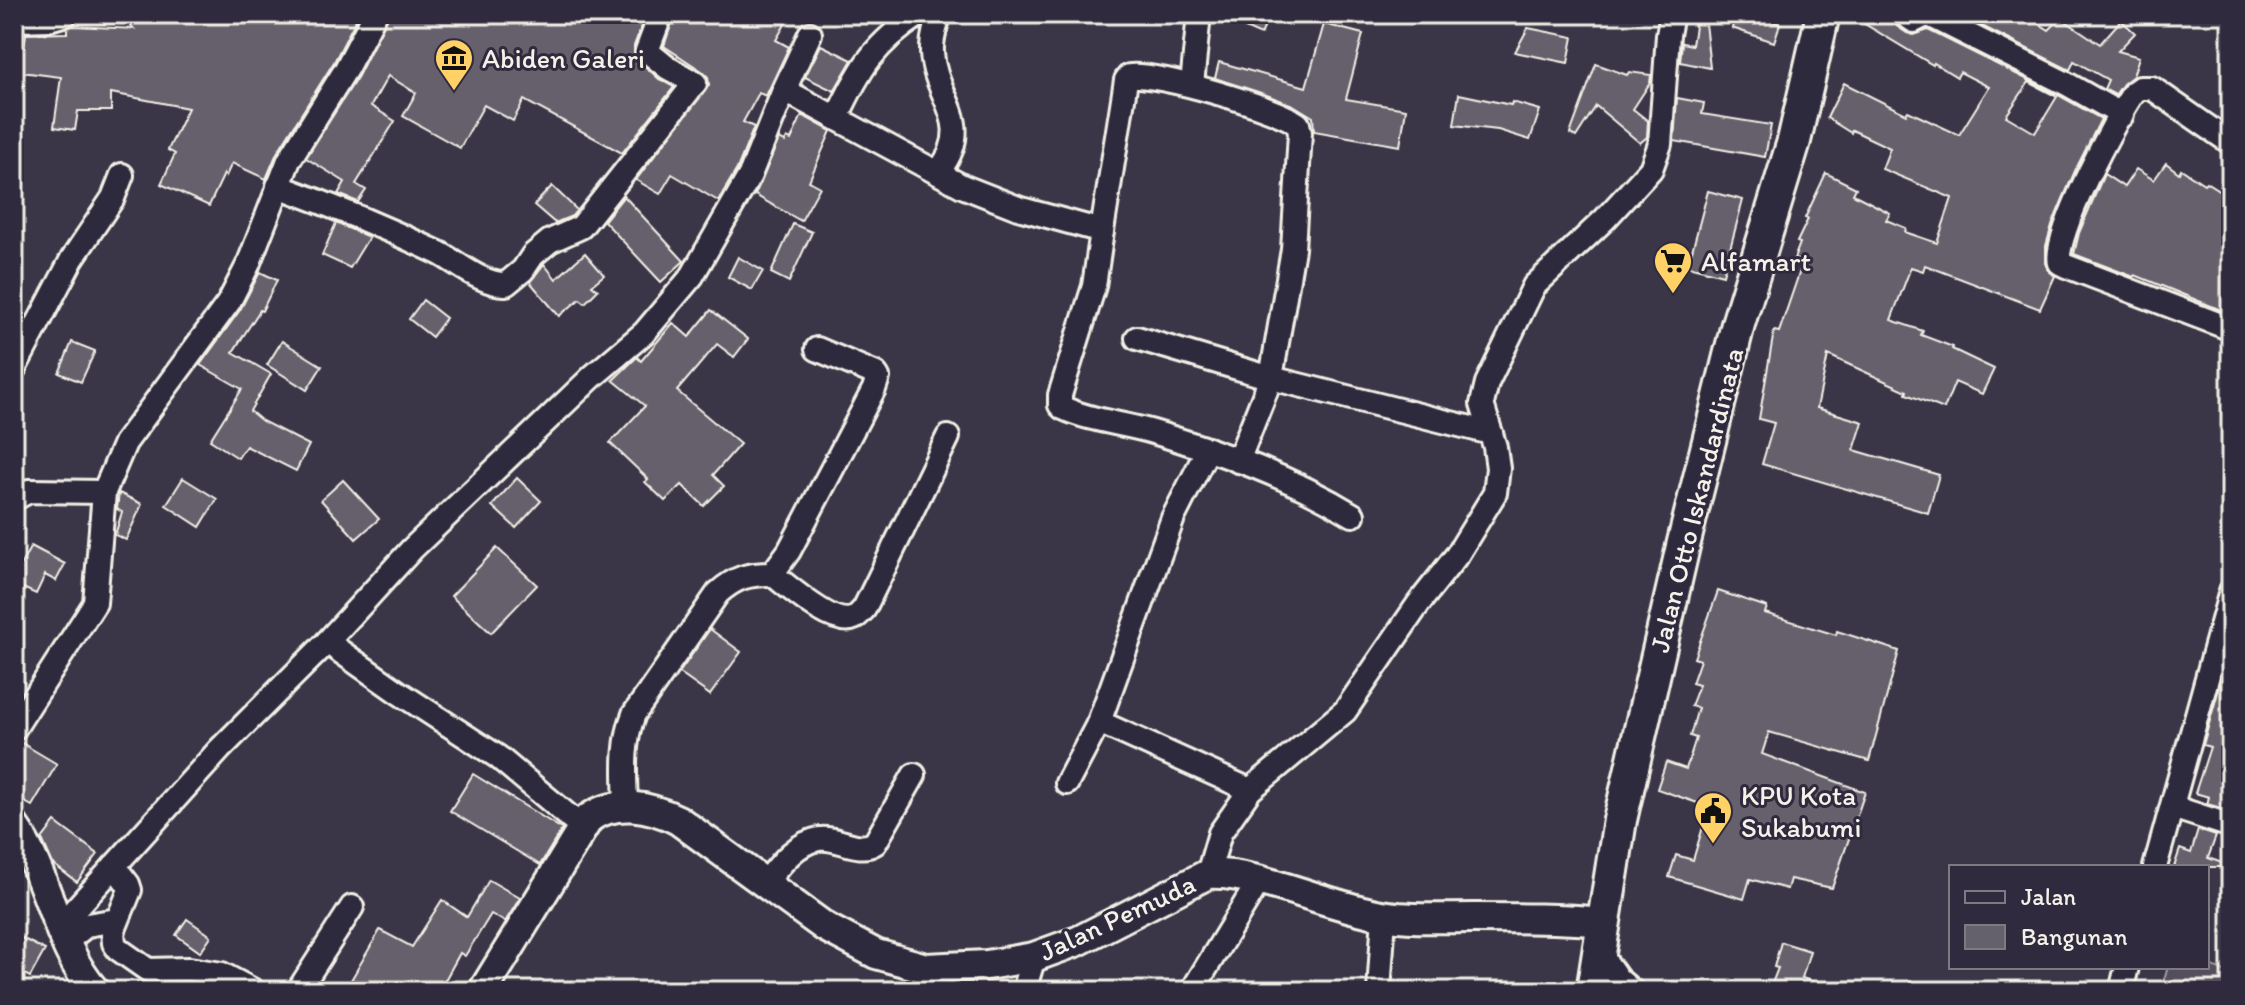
<svg xmlns="http://www.w3.org/2000/svg" width="2245" height="1005" font-family="Itim,sans-serif">
<rect width="100%" height="100%" fill="#3b3647"/>
<filter id="ink" filterUnits="userSpaceOnUse"><feTurbulence type="fractalNoise" baseFrequency=".0125" numOctaves="2"/><feDisplacementMap in="SourceGraphic" scale="16" xChannelSelector="R" yChannelSelector="G"/><feConvolveMatrix kernelMatrix="1 2 1 2 8 2 1 2 1" color-interpolation-filters="sRGB"/></filter>
<g filter="url(#ink)">
<!-- green -->
<polygon fill="#534e5c" stroke="#a4a0a2" stroke-width="2" points="2207,965 2231,974 2231,991 2160,991 2168,967"/>
<!-- building -->
<g fill="#65616c" stroke="#f4f1e8" stroke-width="2">
<polygon points="121,14 359,14 334,62 277,153 266,179 232,163 226,176 224,174 209,206 161,184 175,154 168,150 188,108 111,93 111,111 78,111 75,130 54,127 61,77 14,71 14,46 24,48 26,34 67,33 67,28 73,26 134,29"/>
<polygon points="389,14 646,14 634,46 634,56 659,79 674,87 622,153 524,100 513,121 484,105 460,148 403,116 416,93 388,76 371,106 395,121 356,184 366,190 358,202 338,194 345,182 306,158 358,76"/>
<polygon points="675,14 791,14 776,40 789,47 766,96 759,93 743,122 754,127 737,169 718,201 672,174 660,194 636,180 709,85 708,77 702,71 664,46"/>
<polygon points="1213,14 1270,14 1261,35"/>
<polygon points="1697,14 1704,14 1710,68 1680,62 1682,43 1692,45"/>
<polygon points="1736,14 1750,14 1780,24 1774,42 1732,28"/>
<polygon points="1848,14 1890,14 1895,25 1907,33 1914,35 1928,30 2056,94 2055,96 2029,82 2006,116 2035,133 2058,95 2101,119 2075,171 2052,225 2046,246 2046,263 2049,271 2055,276 2040,309 1925,265 1923,271 1911,267 1891,320 1923,331 1921,335 1953,347 1952,349 1994,369 1982,394 1955,382 1944,409 1906,394 1907,391 1828,355 1817,408 1863,422 1854,450 1939,475 1928,513 1762,464 1774,423 1759,419 1774,331 1779,332 1803,262 1794,259 1800,243 1797,242 1808,219 1805,218 1826,173 1856,188 1853,194 1890,213 1886,220 1906,228 1905,232 1937,243 1952,198 1882,169 1890,148 1852,130 1851,133 1827,118 1844,83 1906,114 1908,111 1959,135 1989,87 1960,72 1957,77 1934,63 1933,65"/>
<polygon points="1958,14 1996,14 2011,22 2017,14 2024,14 2049,30 2061,18 2100,44 2121,20 2135,33 2118,51 2139,57 2133,76 2123,84 2115,95 2104,89 2108,80 2074,61 2070,70"/>
<polygon points="1324,24 1363,34 1346,99 1406,109 1400,146 1314,131 1313,117 1293,105 1215,78 1219,62 1306,87"/>
<polygon points="1528,28 1573,37 1568,63 1515,52"/>
<polygon points="821,45 852,60 834,91 805,77"/>
<polygon points="1596,64 1627,75 1629,72 1651,75 1650,83 1633,109 1648,121 1647,137 1640,143 1596,106 1576,137 1570,134"/>
<polygon points="1459,94 1511,105 1512,102 1540,110 1530,140 1498,130 1454,125"/>
<polygon points="1677,98 1704,103 1702,114 1771,125 1765,157 1674,141"/>
<polygon points="802,115 831,131 809,181 820,187 801,221 755,195 779,139 785,142 787,138 791,140"/>
<polygon points="2166,163 2179,173 2181,169 2204,184 2206,182 2231,198 2231,314 2135,275 2134,277 2074,254 2079,233 2104,174 2124,187 2136,169 2154,180"/>
<polygon points="552,186 577,210 572,216 555,223 534,205"/>
<polygon points="1708,191 1743,200 1723,275 1688,266"/>
<polygon points="624,196 684,261 661,282 604,221"/>
<polygon points="336,223 369,237 350,268 322,255"/>
<polygon points="793,224 812,232 789,282 771,273"/>
<polygon points="585,253 604,275 592,285 598,290 585,303 580,299 559,316 530,282 544,264 556,279"/>
<polygon points="738,257 763,271 752,290 728,277"/>
<polygon points="260,272 277,280 262,311 260,310 233,352 271,374 250,411 262,421 309,445 296,471 246,446 238,458 210,440 242,389 200,365 240,310"/>
<polygon points="423,300 446,318 432,337 409,319"/>
<polygon points="711,310 748,339 734,357 717,344 677,391 740,444 713,475 724,486 704,506 682,485 665,501 645,482 648,479 610,443 645,406 613,380 637,357 641,361 673,323 689,337"/>
<polygon points="282,341 322,366 307,390 267,365"/>
<polygon points="72,342 95,351 81,382 59,373"/>
<polygon points="183,478 217,499 200,527 166,505"/>
<polygon points="517,478 541,501 516,528 492,506"/>
<polygon points="343,480 379,519 356,539 321,500"/>
<polygon points="119,493 142,504 126,540 115,535 122,512 117,509"/>
<polygon points="31,546 65,564 56,581 45,575 36,594 14,584 14,566 19,568"/>
<polygon points="497,548 537,585 491,633 451,596"/>
<polygon points="1718,591 1767,607 1765,613 1836,635 1837,631 1899,651 1869,761 1769,732 1762,754 1865,792 1832,888 1790,879 1787,889 1750,879 1744,899 1669,877 1676,855 1693,860 1709,807 1657,789 1666,762 1686,769 1696,738 1690,736 1698,708 1691,706 1699,685 1692,683 1700,660 1694,658"/>
<polygon points="710,629 741,652 710,695 679,673"/>
<polygon points="2228,657 2231,658 2231,804 2227,803 2225,809 2207,804 2209,797 2195,793 2210,747 2203,745"/>
<polygon points="20,742 57,764 32,806 14,796 14,743"/>
<polygon points="473,774 562,829 540,865 450,811"/>
<polygon points="55,822 98,854 77,882 53,864 42,839"/>
<polygon points="2198,830 2216,836 2208,858 2225,864 2225,867 2174,867 2180,849 2191,853"/>
<polygon points="489,880 520,898 505,922 491,914 465,956 460,953 439,991 372,991 351,980 380,930 412,947 442,900 467,917"/>
<polygon points="187,919 211,936 200,952 176,935"/>
<polygon points="14,934 45,950 30,977 14,969"/>
<polygon points="1781,942 1810,951 1802,978 1832,988 1831,991 1769,991 1778,968 1774,967"/>
</g>
<g fill="none" stroke-linecap="round" stroke-linejoin="round">
<!-- minor casing -->
<g stroke="#f4f1e8" stroke-width="28">
<g id="minor">
<path d="M939,14C936,26 931,39 932,52C934,98 977,122 939,171"/>
<polyline points="1904,14 1914,21 1924,16 1931,16 2067,84 2122,115"/>
<polyline points="14,20 49,19 66,14"/>
<polyline points="1192,85 1199,14"/>
<path d="M784,90L962,186L1018,208L1102,231L1094,286L1060,395V405L1063,408C1091,421 1123,423 1153,432C1223,453 1291,477 1353,515"/>
<path d="M837,117C860,68 874,44 920,14"/>
<path d="M2231,143L2152,88H2140L2134,92C2117,116 2051,238 2060,263L2066,266L2231,329"/>
<path d="M278,186C333,206 386,228 439,253C458,263 483,285 506,284L523,270L533,255L550,241L581,227L695,83L668,68L647,51L661,14"/>
<path d="M1102,231L1126,80L1129,76C1155,72 1278,108 1298,124L1300,133L1293,249L1271,378L1238,461"/>
<polyline points="1137,338 1271,378 1491,433"/>
<polyline points="14,369 72,259 113,198 122,175"/>
<polyline points="14,499 29,491 104,492"/>
<path d="M772,574C788,586 834,628 854,618C858,616 861,612 864,609L948,437"/>
<polyline points="327,642 398,692 498,757 583,828"/>
<polyline points="1099,722 1250,790"/>
<polyline points="14,729 95,603 104,492 125,443 229,302 248,265 289,160 346,69 375,14"/>
<polyline points="1067,783 1099,722 1173,518 1208,449"/>
<path d="M626,806C625,774 622,744 634,714L718,593C736,577 748,574 772,574L789,551L874,389L878,377L876,374L817,349"/>
<polyline points="2172,807 2231,826"/>
<polyline points="114,866 128,884 130,890 113,932 114,943 118,949 148,970 189,969 222,974 254,991"/>
<polyline points="2155,867 2231,591"/>
<polyline points="1208,874 1220,833 1250,790 1345,711 1419,603 1457,555 1495,493 1498,468 1495,447 1482,404 1487,383 1534,286 1605,219 1651,169 1660,144 1668,35 1672,14"/>
<path d="M765,883C779,866 795,843 819,839C838,836 858,854 875,843L914,775"/>
<polyline points="60,926 220,749 327,642 412,549 592,377 644,333 692,276 750,175 784,90 810,34"/>
<polyline points="67,941 87,925 117,920"/>
<polyline points="1599,952 1618,979 1632,991"/>
<polyline points="298,991 352,907"/>
<polyline points="1024,991 1034,957"/>
<polyline points="1192,991 1259,881"/>
<polyline points="1379,991 1384,916"/>
<polyline points="2121,991 2127,967"/>
</g>
</g>
<!-- tertiary casing -->
<g stroke="#f4f1e8" stroke-width="34">
<g id="tertiary">
<path d="M14,826C48,873 57,949 95,991"/>
<path d="M483,991L589,818C616,799 650,806 678,820L825,927L876,954L926,968L987,965L1034,957L1078,941L1208,874C1258,871 1329,907 1382,915C1412,920 1444,918 1474,918C1518,918 1560,918 1604,922"/>
</g>
</g>
<!-- secondary casing -->
<g stroke="#f4f1e8" stroke-width="38">
<polyline id="secondary" points="1593,991 1620,820 1684,542 1738,324 1794,141 1823,14"/>
</g>
<!-- minor -->
<use href="#minor" stroke="#2f2a3d" stroke-width="22"/>
<!-- tertiary -->
<use href="#tertiary" stroke="#2f2a3d" stroke-width="28"/>
<!-- secondary -->
<use href="#secondary" stroke="#2f2a3d" stroke-width="32"/>
</g>
</g>
<!-- icons -->
<defs>
<g id="museum-pin" transform="scale(2)"><path d="M0 17L-7.5 6A9.5 9.5 0 1 1 7.5 6Z" fill="#ffd166" stroke="#2f2a3d"/><path d="M0-6L6-3V-2H-6V-3ZM-5-1h2V3h-2ZM-1-1h2V3h-2ZM3-1h2V3H3ZM-6 4H6V6H-6Z" fill="#111"/></g>
<g id="supermarket-pin" transform="scale(2)"><path d="M0 17L-7.5 6A9.5 9.5 0 1 1 7.5 6Z" fill="#ffd166" stroke="#2f2a3d"/><path d="M-6-5.5h2.5l.6 2H6L4.5 2H-2.5L-4.4-4H-6ZM-1.5 3.2a1.3 1.3 0 1 0 .1 0ZM3 3.2a1.3 1.3 0 1 0 .1 0Z" fill="#111"/></g>
<g id="civic-pin" transform="scale(2)"><path d="M0 17L-7.5 6A9.5 9.5 0 1 1 7.5 6Z" fill="#ffd166" stroke="#2f2a3d"/><path d="M-.6-6.5H3V-4.5H.6V-3L4-1V1h2V6H-6V1h2V-1L-.6-3ZM-1.2 2.5V6h2.4V2.5Z" fill="#111"/></g>
</defs>
<g fill-rule="evenodd">
<use href="#museum-pin" x="454" y="58"/>
<use href="#supermarket-pin" x="1673" y="261"/>
<use href="#civic-pin" x="1713" y="811"/>
</g>
<g text-anchor="middle" dominant-baseline="central" stroke-width="6" stroke-linejoin="round" paint-order="stroke">
<!-- poi labels -->
<g font-size="28" fill="#f4f1e8" stroke="#2f2a3d" text-anchor="start">
<text x="482" y="58">Abiden Galeri</text>
<text x="1701" y="261">Alfamart</text>
<text x="1741" y="795">KPU Kota<tspan x="1741" dy="32">Sukabumi</tspan></text>
</g>
<!-- street labels -->
<g font-size="28" fill="#f4f1e8" stroke="#2f2a3d">
<text transform="translate(1696 500) rotate(-76)">Jalan Otto Iskandardinata</text>
<text transform="translate(1117 917) rotate(-25)">Jalan Pemuda</text>
</g>
</g>
<!-- margin -->
<rect width="2245" height="1005" fill="none" stroke="#2f2a3d" stroke-width="48"/>
<rect x="24" y="24" width="2197" height="957" fill="none" stroke="#f4f1e8" stroke-width="3" filter="url(#ink)"/>
<!-- legend -->
<rect x="1949" y="865" width="260" height="104" fill="#2f2a3d" stroke="#7e7a81" stroke-width="2"/>
<rect x="1965" y="891" width="40" height="12" fill="#2f2a3d" stroke="#7e7a81" stroke-width="2"/>
<text x="2021" y="905" font-size="24" fill="#f4f1e8">Jalan</text>
<rect x="1965" y="925" width="40" height="24" fill="#65616c" stroke="#7e7a81" stroke-width="2"/>
<text x="2021" y="945" font-size="24" fill="#f4f1e8">Bangunan</text>
</svg>
